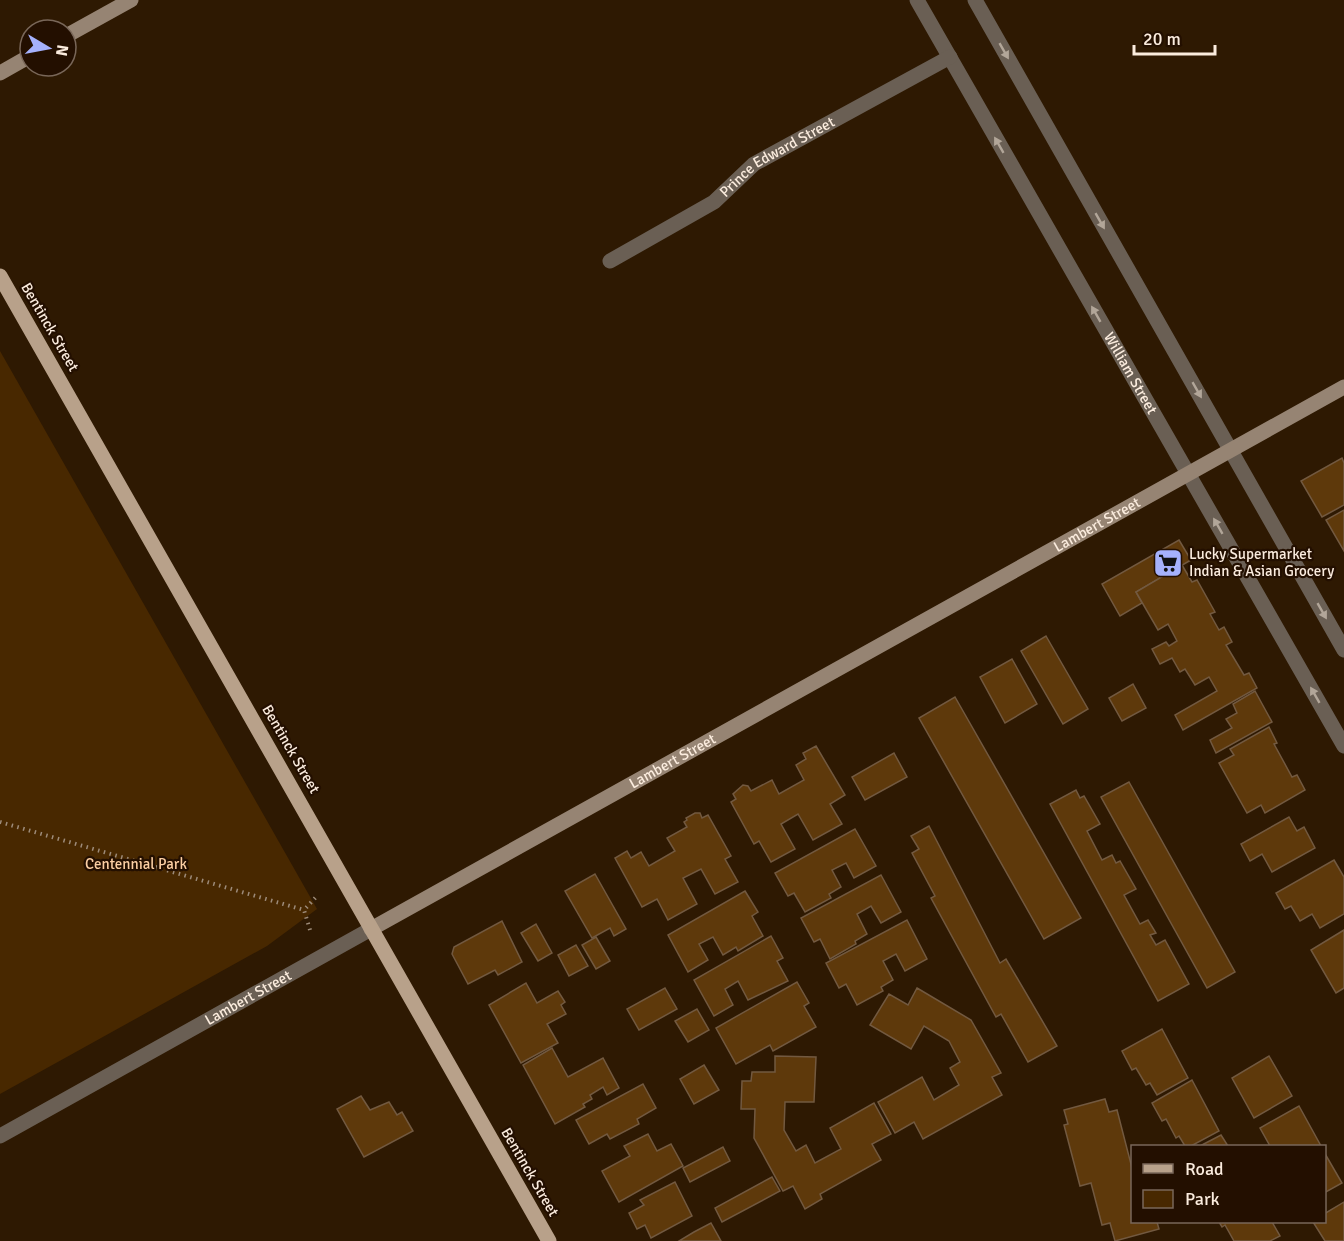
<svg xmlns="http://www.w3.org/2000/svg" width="1344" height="1241" font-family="Signika,sans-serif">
<rect width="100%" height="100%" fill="#2e1902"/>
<!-- green -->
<polygon fill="#482800" points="0,351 317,909 267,946 0,1094"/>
<!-- building -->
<g fill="#5e390b" stroke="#725940" stroke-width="1.5">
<polygon points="1342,458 1344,463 1344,505 1322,517 1301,481"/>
<polygon points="1344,510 1344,551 1326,520"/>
<polygon points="1179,540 1191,560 1136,592 1142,603 1120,616 1102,584"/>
<polygon points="1182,565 1192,582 1197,580 1215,612 1210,614 1219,630 1224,627 1232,642 1226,645 1244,675 1249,673 1257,688 1183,730 1175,715 1217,691 1209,677 1195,685 1185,669 1180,672 1172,658 1160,664 1152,649 1166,642 1169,646 1177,641 1168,624 1158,630 1136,592"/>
<polygon points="1046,636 1088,709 1063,724 1021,651"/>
<polygon points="1012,659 1037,704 1005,723 980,677"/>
<polygon points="1133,684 1146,708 1122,721 1109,698"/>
<polygon points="1255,691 1272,722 1216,753 1210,740 1232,728 1226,719 1237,713 1233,704"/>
<polygon points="955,697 1081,918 1044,939 919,718"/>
<polygon points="1269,727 1277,743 1274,744 1292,777 1297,775 1305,790 1265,813 1261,805 1247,813 1219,763 1234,755 1230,749"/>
<polygon points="816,746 845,795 830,804 842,824 813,840 798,814 781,824 795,849 771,862 759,841 754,844 731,802 736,799 733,794 743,785 748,786 751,791 772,780 779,794 804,780 796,765 806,759 803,753"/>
<polygon points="894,753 907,777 865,800 852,777"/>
<polygon points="1129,782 1235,972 1207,988 1101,797"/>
<polygon points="1076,790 1080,798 1084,796 1100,824 1087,831 1102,860 1112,855 1116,863 1120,861 1136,889 1124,895 1140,924 1148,920 1156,933 1150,935 1156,945 1165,940 1189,984 1158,1001 1050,804"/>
<polygon points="695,813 700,813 702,818 708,815 731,856 725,859 738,882 715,894 701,869 683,878 697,904 668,920 657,899 642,907 615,858 627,851 631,858 641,852 649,866 675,851 667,838 687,827 684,822 687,820 686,818"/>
<polygon points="1289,817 1297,831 1304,827 1315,848 1272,872 1262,854 1250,861 1241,844"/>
<polygon points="929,826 1000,963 1006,959 1057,1046 1028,1062 1001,1014 996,1017 931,898 935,896 912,853 919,849 911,836"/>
<polygon points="855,829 876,866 854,878 846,863 832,870 841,887 829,894 831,898 805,912 794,893 788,896 775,873"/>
<polygon points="1334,860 1344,877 1344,914 1320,928 1312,914 1300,921 1291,906 1285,909 1276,893"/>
<polygon points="595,874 626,929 614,936 610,928 592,938 565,891"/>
<polygon points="881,875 901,912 881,923 871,906 857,914 867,934 855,941 856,944 830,959 820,939 814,942 801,918"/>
<polygon points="745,891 758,912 752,916 763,936 738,951 736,947 723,955 713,937 699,944 708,960 688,972 668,935"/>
<polygon points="907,920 927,959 905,971 896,954 883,961 893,980 881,987 883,991 857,1005 846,984 839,988 826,963"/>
<polygon points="502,921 522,962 498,975 495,970 468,984 452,954 454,947"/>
<polygon points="536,924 552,953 538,961 521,933"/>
<polygon points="1344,930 1344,988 1336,993 1311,950"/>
<polygon points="771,936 783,958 777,961 788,981 748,1000 738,981 725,989 733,1005 714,1016 694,980"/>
<polygon points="596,937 610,961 596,969 582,945"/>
<polygon points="576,945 588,966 569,976 558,955"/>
<polygon points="797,982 809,1003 804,1006 816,1027 773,1051 770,1045 736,1064 716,1028"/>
<polygon points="526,983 537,1003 558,991 565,1002 561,1005 566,1014 547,1024 558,1043 521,1063 489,1005"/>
<polygon points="665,988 677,1009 639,1030 627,1009"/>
<polygon points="917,988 971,1020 1001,1073 992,1077 1002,1095 923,1139 914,1122 895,1133 878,1102 922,1077 934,1100 959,1085 950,1068 960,1062 949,1041 924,1026 911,1049 870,1025 889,994 908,1005"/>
<polygon points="697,1009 709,1030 688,1042 675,1021"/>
<polygon points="1162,1029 1188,1078 1157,1095 1150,1083 1146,1085 1136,1068 1132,1070 1122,1051"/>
<polygon points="552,1048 568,1077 603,1058 619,1088 607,1095 603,1087 590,1095 592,1099 583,1104 585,1107 555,1124 523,1065"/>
<polygon points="775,1056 816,1057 814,1102 785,1102 784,1130 796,1151 806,1145 815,1163 841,1149 830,1128 874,1103 891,1134 872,1144 881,1160 820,1194 822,1199 805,1209 793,1186 783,1191 754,1138 755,1109 741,1109 742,1081 751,1081 752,1072 775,1072"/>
<polygon points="1269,1056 1292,1096 1254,1118 1232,1078"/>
<polygon points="704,1065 719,1090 694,1104 680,1079"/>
<polygon points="1192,1080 1219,1131 1191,1146 1185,1146 1179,1136 1176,1138 1166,1119 1162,1121 1152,1103"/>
<polygon points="643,1084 656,1108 637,1119 639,1124 610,1139 607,1134 589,1144 576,1120"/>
<polygon points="361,1096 370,1110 389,1102 397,1115 402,1112 413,1131 364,1157 337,1109"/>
<polygon points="1105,1099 1109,1112 1117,1110 1132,1168 1132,1222 1157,1222 1159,1229 1115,1241 1110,1223 1102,1225 1091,1183 1080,1186 1064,1125 1068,1124 1064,1110"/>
<polygon points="1299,1106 1321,1146 1270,1146 1260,1128"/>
<polygon points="648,1134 657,1151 671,1144 683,1166 619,1202 602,1171 630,1156 624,1146"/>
<polygon points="1221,1135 1228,1146 1200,1146"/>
<polygon points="723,1147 730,1161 690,1182 683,1168"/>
<polygon points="1324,1152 1342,1183 1324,1193"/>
<polygon points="772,1177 780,1191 722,1222 715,1208"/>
<polygon points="675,1182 692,1216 651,1238 645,1225 637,1229 629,1213 644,1205 640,1200"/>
<polygon points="1344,1202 1344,1241 1325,1241 1313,1222 1324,1222 1324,1214"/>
<polygon points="1219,1222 1272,1222 1280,1236 1270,1241 1234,1241 1225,1225 1222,1227"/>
<polygon points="711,1223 721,1241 679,1241 694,1232"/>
</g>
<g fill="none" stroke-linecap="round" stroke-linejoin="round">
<!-- path -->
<g stroke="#9d8b79" stroke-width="4" stroke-dasharray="1.5 4.5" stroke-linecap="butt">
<polyline points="0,822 304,910"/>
<polyline points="310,930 304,910 316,897"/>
</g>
<!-- street -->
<g stroke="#6a5f54" stroke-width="15">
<path id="s1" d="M917,0L1344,746"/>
<polyline points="975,0 1344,650"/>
<path id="s2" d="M610,261L714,202L754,164L950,57"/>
<path id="s3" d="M0,1136L371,929"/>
</g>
<!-- secondary -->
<g stroke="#968473" stroke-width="15">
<polyline points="66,36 131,0"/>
<polyline points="0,73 30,56"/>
<path id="s4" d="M371,929L1344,387"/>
</g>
<!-- primary -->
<polyline stroke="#b8a18a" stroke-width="15" points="0,276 549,1241"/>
</g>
<!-- one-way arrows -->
<defs><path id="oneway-solid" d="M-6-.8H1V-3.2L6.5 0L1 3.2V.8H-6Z" transform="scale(1.5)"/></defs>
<g fill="#b2a699">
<use href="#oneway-solid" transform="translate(1004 51) rotate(60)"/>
<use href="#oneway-solid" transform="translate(999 145) rotate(-120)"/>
<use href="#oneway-solid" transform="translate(1100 221) rotate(60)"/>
<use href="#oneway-solid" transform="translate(1096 314) rotate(-120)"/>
<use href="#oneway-solid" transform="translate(1197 390) rotate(60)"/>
<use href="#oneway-solid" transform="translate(1218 526) rotate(-120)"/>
<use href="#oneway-solid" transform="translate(1322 611) rotate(60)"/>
<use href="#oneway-solid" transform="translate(1315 695) rotate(-120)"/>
</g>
<!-- icons -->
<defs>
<g id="supermarket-square" transform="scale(1.5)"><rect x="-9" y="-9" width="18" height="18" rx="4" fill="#a5b1fc" stroke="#230f00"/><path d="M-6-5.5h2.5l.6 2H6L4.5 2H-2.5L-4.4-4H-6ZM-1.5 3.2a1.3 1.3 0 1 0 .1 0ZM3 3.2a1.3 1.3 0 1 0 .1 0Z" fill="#111"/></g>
</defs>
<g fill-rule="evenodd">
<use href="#supermarket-square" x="1168" y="563"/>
</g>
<g text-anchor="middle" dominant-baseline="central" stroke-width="4.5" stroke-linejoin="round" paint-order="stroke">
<!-- street labels -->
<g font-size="15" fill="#fbecde" stroke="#230f00">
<text stroke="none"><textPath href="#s2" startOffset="198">Prince Edward Street</textPath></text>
<text transform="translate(50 327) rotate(60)">Bentinck Street</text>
<text stroke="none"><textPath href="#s1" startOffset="430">William Street</textPath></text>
<text stroke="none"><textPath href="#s4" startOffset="831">Lambert Street</textPath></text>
<text transform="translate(291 749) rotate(60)">Bentinck Street</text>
<text stroke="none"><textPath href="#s4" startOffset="345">Lambert Street</textPath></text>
<text stroke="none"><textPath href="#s3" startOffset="284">Lambert Street</textPath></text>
<text transform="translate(530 1172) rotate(60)">Bentinck Street</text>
</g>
<!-- poi labels -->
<g font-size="15" fill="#fbecde" stroke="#230f00" text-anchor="start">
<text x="1189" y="554">Lucky Supermarket<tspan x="1189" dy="17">Indian &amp; Asian Grocery</tspan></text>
</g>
<!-- park labels -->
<g font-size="15" fill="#fccfa3" stroke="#230f00">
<text x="136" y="864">Centennial Park</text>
</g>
</g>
<!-- legend -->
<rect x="1131" y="1145" width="195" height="78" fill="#230f00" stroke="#796759" stroke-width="1.5"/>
<rect x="1143" y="1164" width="30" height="9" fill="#b8a18a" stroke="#796759" stroke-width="1.5"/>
<text x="1185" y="1175" font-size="18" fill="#fbecde">Road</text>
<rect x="1143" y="1190" width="30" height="18" fill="#482800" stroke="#796759" stroke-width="1.5"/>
<text x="1185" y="1205" font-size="18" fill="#fbecde">Park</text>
<!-- north arrow -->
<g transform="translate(48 48) rotate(100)"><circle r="28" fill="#230f00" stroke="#796759" stroke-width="1.5"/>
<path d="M0-4.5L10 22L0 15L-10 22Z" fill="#a5b1fc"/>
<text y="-9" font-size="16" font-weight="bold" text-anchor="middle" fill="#fbecde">N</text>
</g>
<!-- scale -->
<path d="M1134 45v9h81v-9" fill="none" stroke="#fbecde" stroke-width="3"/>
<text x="1143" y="45" font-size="18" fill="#fbecde" stroke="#230f00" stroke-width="4.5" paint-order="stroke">20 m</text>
</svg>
